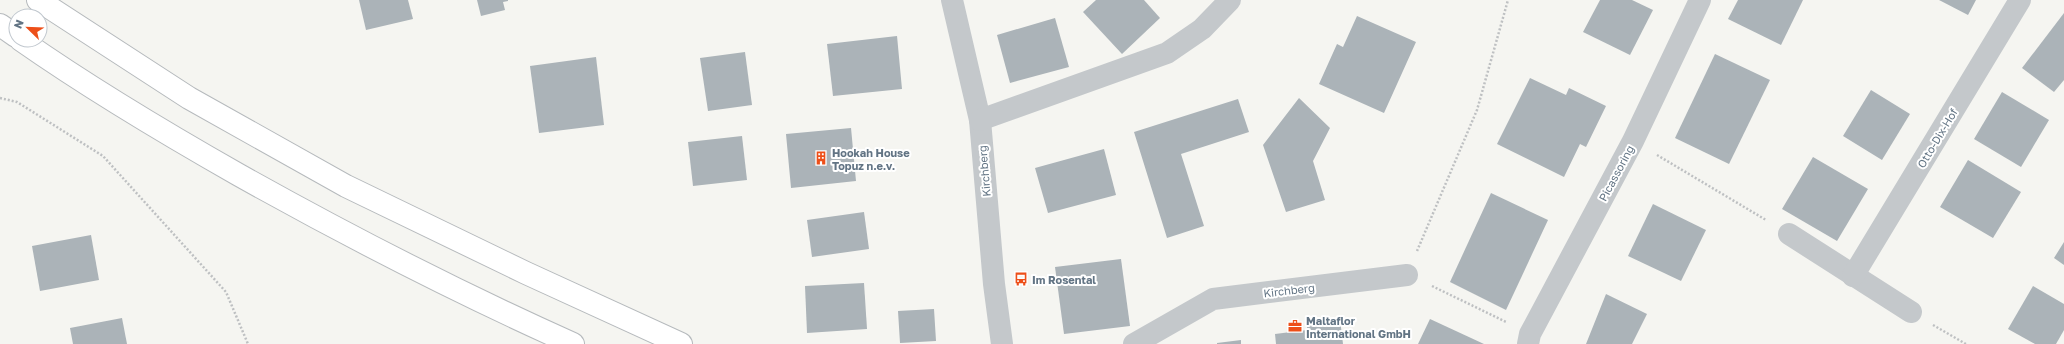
<svg xmlns="http://www.w3.org/2000/svg" width="2064" height="344" font-family="'Golos Text',sans-serif">
<rect width="100%" height="100%" fill="#f5f5f1"/>
<!-- building -->
<g fill="#abb3b8">
<polygon points="359,0 408,0 413,19 366,30"/>
<polygon points="477,0 508,0 508,1 503,2 505,10 481,16"/>
<polygon points="1096,0 1144,0 1160,18 1122,54 1083,12"/>
<polygon points="1600,0 1632,0 1653,10 1630,55 1583,32"/>
<polygon points="1738,0 1803,0 1781,45 1728,19"/>
<polygon points="1939,0 1976,0 1968,15"/>
<polygon points="2064,13 2064,80 2054,92 2022,68"/>
<polygon points="1357,16 1416,42 1384,113 1319,84 1337,44 1343,47"/>
<polygon points="1055,18 1069,67 1010,83 997,35"/>
<polygon points="897,36 902,89 833,96 827,44"/>
<polygon points="745,52 752,105 708,111 700,58"/>
<polygon points="1715,54 1770,80 1729,164 1675,138"/>
<polygon points="596,57 604,125 539,133 530,66"/>
<polygon points="1530,78 1566,95 1569,88 1606,106 1586,147 1580,144 1564,177 1497,144"/>
<polygon points="1871,90 1910,114 1882,160 1843,136"/>
<polygon points="2002,92 2049,120 2021,167 1974,139"/>
<polygon points="1299,98 1330,128 1313,161 1325,200 1286,212 1263,145"/>
<polygon points="1238,99 1249,132 1181,154 1204,226 1167,238 1134,132"/>
<polygon points="851,128 856,181 791,188 786,134"/>
<polygon points="742,136 747,180 693,186 688,142"/>
<polygon points="1104,149 1116,195 1048,213 1035,168"/>
<polygon points="1813,157 1868,189 1837,241 1782,209"/>
<polygon points="1968,160 2021,192 1993,238 1940,207"/>
<polygon points="1491,193 1548,220 1506,310 1450,282"/>
<polygon points="1653,204 1706,230 1681,281 1628,256"/>
<polygon points="864,212 869,249 812,257 807,220"/>
<polygon points="91,235 99,280 40,291 32,246"/>
<polygon points="2064,242 2064,265 2054,258"/>
<polygon points="1121,259 1130,326 1064,334 1055,267"/>
<polygon points="864,283 867,329 807,333 805,286"/>
<polygon points="2033,286 2064,304 2064,330 2056,344 2035,344 2008,329"/>
<polygon points="1606,294 1647,314 1632,344 1586,344"/>
<polygon points="934,309 936,341 900,343 898,311"/>
<polygon points="122,318 127,344 73,344 70,328"/>
<polygon points="1340,319 1343,344 1276,344 1275,334 1307,330 1307,323"/>
<polygon points="1430,319 1484,344 1418,344"/>
<polygon points="1241,340 1241,344 1217,344 1217,343"/>
</g>
<g fill="none" stroke-linecap="round" stroke-linejoin="round">
<!-- highway casing -->
<g stroke="#b6babd" stroke-width="24">
<g id="highway">
<polyline points="38,0 189,98 346,186 526,273 681,344"/>
<polyline points="0,25 16,36"/>
<path d="M21,40C91,89 165,133 239,175C348,236 459,293 573,344"/>
</g>
</g>
<!-- path -->
<g stroke="#bec0c2" stroke-width="2.5" stroke-dasharray="2 2" stroke-linecap="butt">
<polyline points="0,98 17,102 103,156 226,292 248,344"/>
<polyline points="1657,155 1766,220"/>
<polyline points="1417,251 1477,110 1508,0"/>
<polyline points="1432,286 1506,322"/>
<polyline points="1933,325 1966,344"/>
</g>
<!-- minor -->
<g stroke="#c4c8cb" stroke-width="22">
<polyline points="952,0 980,120 994,284 1002,344"/>
<polyline points="980,120 1167,53 1202,29 1230,0"/>
<polyline points="1789,234 1911,312"/>
<polyline points="1853,276 2020,0"/>
<polyline points="1134,344 1213,299 1407,275"/>
<polyline points="1528,344 1530,334 1633,141 1700,0"/>
</g>
<!-- highway -->
<use href="#highway" stroke="#fff" stroke-width="22"/>
</g>
<!-- icons -->
<defs>
<g id="building-bare" transform="scale(1.08)"><path d="M-4-6H4V6H1V3H-1V6H-4ZM-2.5-4.3h1.7v1.8h-1.7ZM.8-4.3h1.7v1.8H.8ZM-2.5-1h1.7V.8h-1.7ZM.8-1h1.7V.8H.8Z" fill="#ed4f19" stroke="#fff" stroke-width="2.5" paint-order="stroke"/></g>
<g id="bus-bare" transform="scale(1.08)"><path d="M-5-6H5V4H4V6H2V4H-2V6H-4V4H-5ZM-3.5-4V0h7V-4ZM-3.5 1.2v1.5H-2V1.2ZM2 1.2v1.5H3.5V1.2Z" fill="#ed4f19" stroke="#fff" stroke-width="2.5" paint-order="stroke"/></g>
<g id="office-bare" transform="scale(1.08)"><path d="M-6-3h4V-5.5h4V-3h4V5H-6ZM-1-4.5V-3h2v-1.5ZM-6 0V1H6V0Z" fill="#ed4f19" stroke="#fff" stroke-width="2.5" paint-order="stroke"/></g>
</defs>
<g fill-rule="evenodd">
<use href="#building-bare" x="821" y="158"/>
<use href="#bus-bare" x="1021" y="279"/>
<use href="#office-bare" x="1295" y="326"/>
</g>
<g text-anchor="middle" dominant-baseline="central" stroke-width="4" stroke-linejoin="round" paint-order="stroke">
<!-- street labels -->
<g font-size="11" fill="#627484" stroke="#fff">
<text transform="translate(1937 138) rotate(-59)">Otto-Dix-Hof</text>
<text transform="translate(984 171) rotate(-95)">Kirchberg</text>
<text transform="translate(1616 173) rotate(-62)">Picassoring</text>
<text transform="translate(1289 290) rotate(-7)">Kirchberg</text>
</g>
<!-- poi labels -->
<g font-size="11" font-weight="bold" fill="#627484" stroke="#fff" text-anchor="start">
<text x="832" y="152">Hookah House<tspan x="832" dy="13">Topuz n.e.v.</tspan></text>
<text x="1032" y="279">Im Rosental</text>
<text x="1306" y="320">Maltaflor<tspan x="1306" dy="13">International GmbH</tspan></text>
</g>
</g>
<!-- north arrow -->
<g transform="translate(28 28) rotate(293)"><circle r="19" fill="#ffffff" stroke="#c0c7ce"/>
<path d="M0-3L7 15L0 10L-7 15Z" fill="#ed4f19"/>
<text y="-6" font-size="11" font-weight="bold" text-anchor="middle" fill="#627484">N</text>
</g>
</svg>
